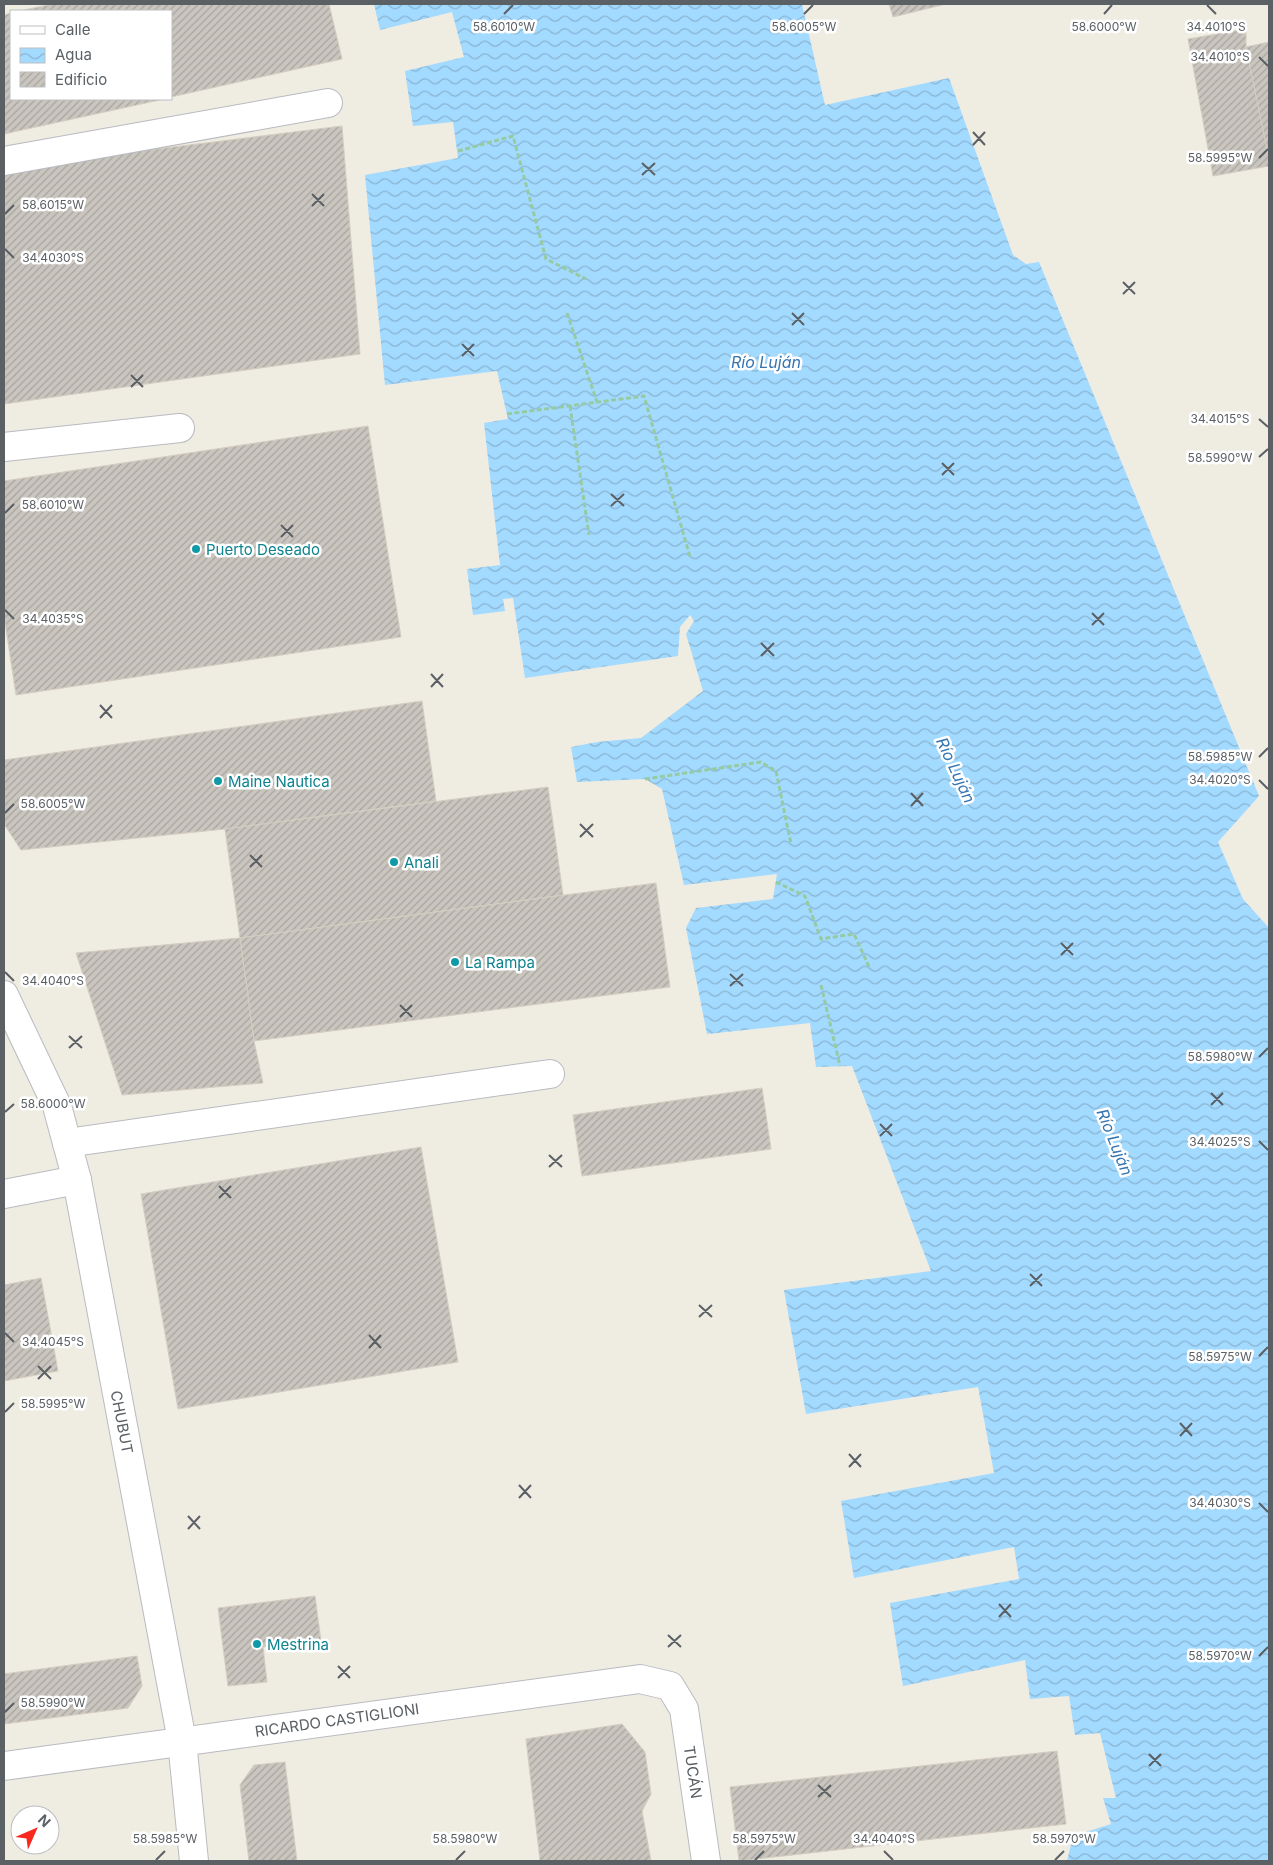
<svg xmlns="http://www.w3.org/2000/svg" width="1273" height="1865" font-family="Inter,sans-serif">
<defs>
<pattern id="water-waves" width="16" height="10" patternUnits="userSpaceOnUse" patternTransform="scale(1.25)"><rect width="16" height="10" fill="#a3daff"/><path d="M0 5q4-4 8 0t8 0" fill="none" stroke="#88b4d2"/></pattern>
<pattern id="building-hatch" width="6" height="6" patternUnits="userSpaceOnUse" patternTransform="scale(1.25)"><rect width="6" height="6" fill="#cac6bf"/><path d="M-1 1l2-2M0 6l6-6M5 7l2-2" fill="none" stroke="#a7a49f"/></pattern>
</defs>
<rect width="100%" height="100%" fill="#efece2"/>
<!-- water -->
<polygon fill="url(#water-waves)" points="374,4 802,4 825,105 949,78 1013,255 1026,264 1039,262 1259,796 1218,842 1243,899 1269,928 1269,1861 1067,1861 1073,1836 1111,1824 1103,1798 1116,1798 1100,1733 1075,1735 1069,1696 1030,1699 1025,1660 903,1686 890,1603 1019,1579 1014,1547 854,1578 841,1501 994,1473 978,1387 806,1414 784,1290 931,1271 852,1066 816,1067 810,1023 707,1034 686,928 696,908 773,899 777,874 684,885 662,789 645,779 577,782 571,747 597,742 641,738 703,691 686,634 694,621 690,615 680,627 678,656 525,678 513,598 503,599 505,611 473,615 467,569 500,565 484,423 508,419 497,371 385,385 365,175 458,158 453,122 413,126 405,71 464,57 452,12 380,30"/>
<!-- building -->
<g fill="url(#building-hatch)" stroke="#d4cdc0">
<polygon points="53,4 329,4 342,59 171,97 171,11 19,11"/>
<polygon points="889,4 946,4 893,17"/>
<polygon points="11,13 11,99 164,99 4,134 4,15"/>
<polygon points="1246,29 1246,47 1269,158 1269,166 1213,176 1188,39"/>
<polygon points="1269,42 1269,148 1267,149 1246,47"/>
<polygon points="342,126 360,354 4,404 4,168"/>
<polygon points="368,426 401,637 16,695 4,616 4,481"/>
<polygon points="422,701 436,801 225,829 21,850 4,824 4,760"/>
<polygon points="548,787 563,895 240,938 225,829"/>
<polygon points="656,883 670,987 254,1041 240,938"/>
<polygon points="240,938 254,1041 263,1083 122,1095 76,953"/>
<polygon points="762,1088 771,1149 582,1176 573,1115"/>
<polygon points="421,1147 458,1362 178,1409 141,1194"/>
<polygon points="41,1278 58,1371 4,1381 4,1285"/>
<polygon points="315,1596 321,1641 263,1647 267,1682 228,1686 218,1608"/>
<polygon points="137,1656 142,1686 128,1708 4,1724 4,1674"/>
<polygon points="622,1724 645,1752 651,1794 642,1811 651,1861 540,1861 526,1739"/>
<polygon points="1057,1751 1066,1824 739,1861 730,1787"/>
<polygon points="285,1762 297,1861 249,1861 240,1785 254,1765"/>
</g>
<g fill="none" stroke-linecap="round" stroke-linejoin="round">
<!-- minor casing -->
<g stroke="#b8bbc0" stroke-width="30">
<g id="minor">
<polyline points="4,161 328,103"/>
<polyline points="4,447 180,428"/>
<polyline points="4,995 57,1106 77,1180 182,1741 194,1861"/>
<polyline points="67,1143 550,1074"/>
<polyline points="4,1194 77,1180"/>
<polyline points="4,1766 640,1679 670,1686 684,1709 706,1861"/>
</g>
</g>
<!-- path -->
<g stroke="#95cba2" stroke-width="3" stroke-dasharray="5 2.5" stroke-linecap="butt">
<polyline points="458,151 513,136 546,259 586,279"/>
<polyline points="567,313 597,402"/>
<polyline points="570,406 589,535"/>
<polyline points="507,414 644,396 690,557"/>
<polyline points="645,779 761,762 776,771 791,844"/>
<polyline points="776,882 805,896 821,939 854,934 870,969"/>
<polyline points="821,985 840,1066"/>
</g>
<!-- minor -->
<use href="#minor" stroke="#fff" stroke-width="28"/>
</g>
<!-- ticks -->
<path fill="none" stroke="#5b6065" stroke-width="2" d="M1207,5L1216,14M504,14L513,5M804,14L813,5M1104,14L1112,5M1259,57L1268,66M973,132L985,145M973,145L985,132M1259,158L1268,149M642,163L655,175M642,175L655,163M312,194L324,206M312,206L324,194M5,214L14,205M5,249L14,258M1123,282L1135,294M1123,294L1135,282M792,313L804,325M792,325L804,313M462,344L474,356M462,356L474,344M131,375L143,387M131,387L143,375M1259,419L1268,427M1259,457L1268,449M942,463L954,475M942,475L954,463M611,494L624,506M611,506L624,494M5,513L14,504M281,525L293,537M281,537L293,525M5,610L14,619M1092,613L1104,625M1092,625L1104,613M761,643L774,656M761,656L774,643M431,674L443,687M431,687L443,674M100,705L112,718M100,718L112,705M1259,757L1268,748M1259,780L1268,789M911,793L923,806M911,806L923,793M5,813L14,804M580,824L593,837M580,837L593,824M250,855L262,867M250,867L262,855M1061,943L1073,955M1061,955L1073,943M5,972L14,981M730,974L743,986M730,986L743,974M400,1005L412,1017M400,1017L412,1005M69,1036L82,1048M69,1048L82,1036M1259,1057L1268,1048M1211,1093L1223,1105M1211,1105L1223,1093M5,1112L14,1104M880,1124L892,1136M880,1136L892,1124M1259,1141L1268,1150M549,1155L562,1167M549,1167L562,1155M219,1186L231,1198M219,1198L231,1186M1030,1274L1042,1286M1030,1286L1042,1274M699,1305L712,1317M699,1317L712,1305M5,1333L14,1342M369,1335L381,1348M369,1348L381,1335M1259,1356L1268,1347M38,1366L51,1379M38,1379L51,1366M5,1412L14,1403M1180,1423L1192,1436M1180,1436L1192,1423M849,1454L861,1467M849,1467L861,1454M519,1485L531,1498M519,1498L531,1485M1259,1503L1268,1512M188,1516L200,1529M188,1529L200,1516M999,1604L1011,1617M999,1617L1011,1604M668,1635L681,1647M668,1647L681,1635M1259,1656L1268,1647M338,1666L350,1678M338,1678L350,1666M5,1712L14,1703M1149,1754L1161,1766M1149,1766L1161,1754M818,1785L831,1797M818,1797L831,1785M884,1851L893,1860M156,1860L165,1851M456,1860L465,1851M755,1860L764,1851M1055,1860L1064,1851"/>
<!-- markers -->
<g fill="#0f9aa8" stroke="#fff" stroke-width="2">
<circle cx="196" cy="549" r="5"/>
<circle cx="218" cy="781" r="5"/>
<circle cx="394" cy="862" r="5"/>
<circle cx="455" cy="962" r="5"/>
<circle cx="257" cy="1644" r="5"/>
</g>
<g text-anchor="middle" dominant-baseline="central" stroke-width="5" stroke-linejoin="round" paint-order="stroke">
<!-- culture labels -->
<g font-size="15" fill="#0d838f" stroke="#fff" text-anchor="start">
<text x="206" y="549">Puerto Deseado</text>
<text x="228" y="781">Maine Nautica</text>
<text x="404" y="862">Anali</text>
<text x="465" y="962">La Rampa</text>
<text x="267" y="1644">Mestrina</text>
</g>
<!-- street labels -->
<g font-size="15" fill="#5b6065" stroke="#fff">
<text transform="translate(122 1422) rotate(79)">CHUBUT</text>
<text transform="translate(337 1720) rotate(-8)">RICARDO CASTIGLIONI</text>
<text transform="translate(693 1772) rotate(82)">TUCÁN</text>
</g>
<!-- water labels -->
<g font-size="16" font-style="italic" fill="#3475b2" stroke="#fff">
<text x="766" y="362">Río Luján</text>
<text transform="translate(956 770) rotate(65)">Río Luján</text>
<text transform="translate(1115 1142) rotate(68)">Río Luján</text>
</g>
</g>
<g font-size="12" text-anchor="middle" fill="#5b6065" stroke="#fff" stroke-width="5" stroke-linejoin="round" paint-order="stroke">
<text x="504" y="31">58.6010°W</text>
<text x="804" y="31">58.6005°W</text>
<text x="1104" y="31">58.6000°W</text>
<text x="1216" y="31">34.4010°S</text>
<text x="1220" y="61">34.4010°S</text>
<text x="1220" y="162">58.5995°W</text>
<text x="53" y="209">58.6015°W</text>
<text x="53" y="262">34.4030°S</text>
<text x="1220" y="423">34.4015°S</text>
<text x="1220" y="462">58.5990°W</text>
<text x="53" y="509">58.6010°W</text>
<text x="53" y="623">34.4035°S</text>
<text x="1220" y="761">58.5985°W</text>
<text x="1220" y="784">34.4020°S</text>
<text x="53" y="808">58.6005°W</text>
<text x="53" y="985">34.4040°S</text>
<text x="1220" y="1061">58.5980°W</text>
<text x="53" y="1108">58.6000°W</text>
<text x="1220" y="1146">34.4025°S</text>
<text x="53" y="1346">34.4045°S</text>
<text x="1220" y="1361">58.5975°W</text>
<text x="53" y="1408">58.5995°W</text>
<text x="1220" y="1507">34.4030°S</text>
<text x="1220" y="1660">58.5970°W</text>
<text x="53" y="1707">58.5990°W</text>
<text x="165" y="1843">58.5985°W</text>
<text x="465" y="1843">58.5980°W</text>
<text x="764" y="1843">58.5975°W</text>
<text x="884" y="1843">34.4040°S</text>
<text x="1064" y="1843">58.5970°W</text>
</g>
<!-- border -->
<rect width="1273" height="1865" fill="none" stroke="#5b6065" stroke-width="10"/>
<!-- legend -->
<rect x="10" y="10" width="162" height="90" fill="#ffffff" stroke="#bdbfc1"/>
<rect x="20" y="26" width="25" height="8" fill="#ffffff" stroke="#bdbfc1"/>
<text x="55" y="35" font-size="15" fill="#5b6065">Calle</text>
<rect x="20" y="48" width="25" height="15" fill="url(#water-waves)" stroke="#bdbfc1"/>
<text x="55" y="60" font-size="15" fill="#5b6065">Agua</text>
<rect x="20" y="72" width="25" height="15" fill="url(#building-hatch)" stroke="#bdbfc1"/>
<text x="55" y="85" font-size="15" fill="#5b6065">Edificio</text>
<!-- north arrow -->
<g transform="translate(35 1830) rotate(45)"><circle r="24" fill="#ffffff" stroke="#bdbfc1"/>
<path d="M0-4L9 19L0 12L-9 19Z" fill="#f9291f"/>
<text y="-8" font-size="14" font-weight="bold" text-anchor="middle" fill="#5b6065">N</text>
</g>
</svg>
